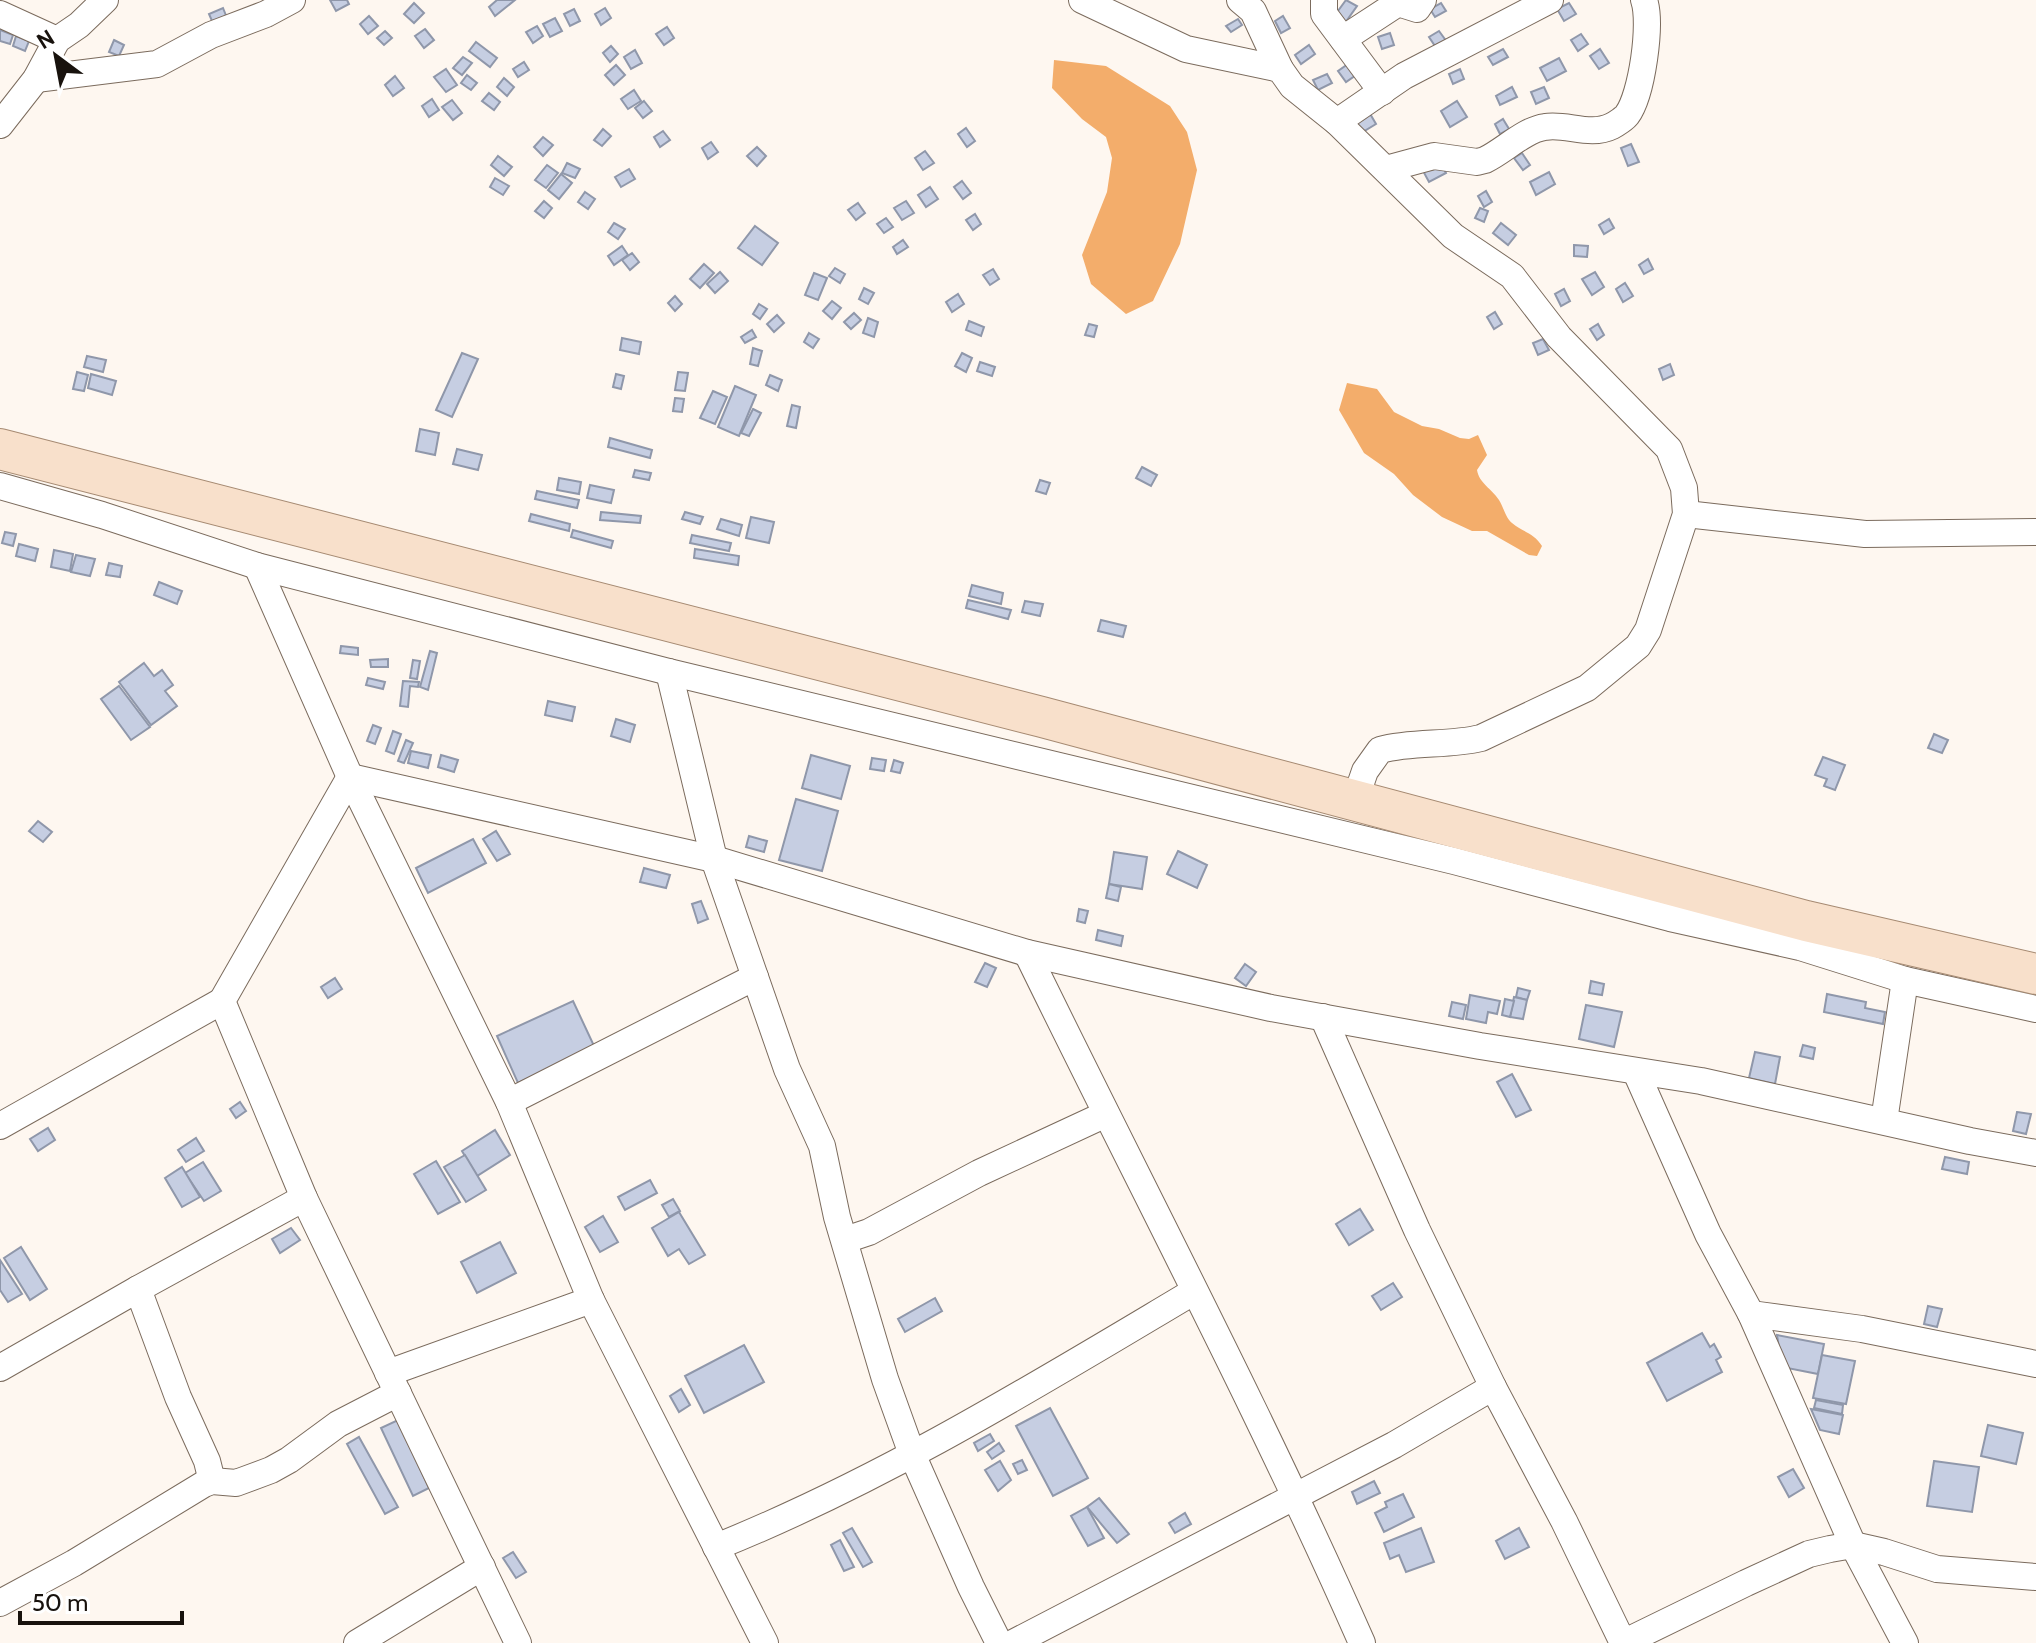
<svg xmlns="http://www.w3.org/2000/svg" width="2036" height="1643" font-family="Cabin,sans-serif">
<rect width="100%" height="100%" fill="#fef7f0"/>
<!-- water -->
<g fill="#f3ad6b">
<polygon points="1054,60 1106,66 1170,106 1187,132 1197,170 1180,244 1153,301 1126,314 1091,284 1082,255 1107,192 1112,158 1106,137 1082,119 1052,88"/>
<path d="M1347,383L1377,389L1394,412L1422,426L1439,429L1460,438L1469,439L1478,435L1487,455L1477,470C1479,483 1492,489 1499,500C1504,508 1505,517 1512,523C1523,532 1534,533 1542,546L1537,556L1529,555L1487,531H1472L1442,517L1413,495L1394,474L1364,453L1339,410Z"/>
</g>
<!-- building -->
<g fill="#c6cee2" stroke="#8f97aa" stroke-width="2">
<polygon points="330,0 347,0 349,4 336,11"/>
<polygon points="497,0 515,0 495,16 489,7"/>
<polygon points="1346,0 1357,6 1345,23 1335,15"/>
<polygon points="414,3 424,13 414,23 404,14"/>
<polygon points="1441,3 1446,11 1435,17 1430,9"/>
<polygon points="1569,3 1576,14 1564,21 1557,9"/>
<polygon points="223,8 229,23 215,28 209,14"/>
<polygon points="605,8 611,18 601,25 595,14"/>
<polygon points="574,9 580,21 570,26 564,14"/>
<polygon points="369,16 378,26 368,34 360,24"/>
<polygon points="1283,16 1290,28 1281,33 1275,21"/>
<polygon points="555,18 562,31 550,37 543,24"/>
<polygon points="1238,19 1242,25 1231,32 1226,26"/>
<polygon points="537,26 543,36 533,43 526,32"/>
<polygon points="667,27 674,38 664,45 656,34"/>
<polygon points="425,29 434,40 424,48 415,36"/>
<polygon points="0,30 13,35 10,44 0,41"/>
<polygon points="385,31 392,38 384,45 377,38"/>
<polygon points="1439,31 1447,42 1437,49 1429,37"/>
<polygon points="1390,33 1394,45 1382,49 1378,37"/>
<polygon points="1581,34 1588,44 1578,51 1571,40"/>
<polygon points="16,36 29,41 25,51 13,46"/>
<polygon points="114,40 124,45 119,56 109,52"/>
<polygon points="476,42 497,58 490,67 469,51"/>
<polygon points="1309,45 1315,54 1301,64 1295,55"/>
<polygon points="611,46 618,54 610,62 603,53"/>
<polygon points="1503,49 1508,57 1493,65 1488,57"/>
<polygon points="1600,49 1609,63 1599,69 1590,56"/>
<polygon points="635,50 642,63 631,69 624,57"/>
<polygon points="463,57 472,63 462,75 453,68"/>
<polygon points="1559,58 1566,71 1547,81 1540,68"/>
<polygon points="524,62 529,70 518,77 513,69"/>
<polygon points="1351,62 1359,73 1346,82 1338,71"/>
<polygon points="616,65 625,75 614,85 605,75"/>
<polygon points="446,69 457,85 446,92 434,77"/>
<polygon points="1460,69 1464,79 1453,84 1449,74"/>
<polygon points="1327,74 1332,83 1318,90 1313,80"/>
<polygon points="467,75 477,83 471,90 461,83"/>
<polygon points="395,76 404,88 393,96 385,85"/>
<polygon points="504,78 514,87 507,96 497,87"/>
<polygon points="1512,87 1517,97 1500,105 1496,96"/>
<polygon points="1544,87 1549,98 1536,104 1531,92"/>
<polygon points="634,90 641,101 628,109 621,99"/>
<polygon points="489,93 500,102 494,110 482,101"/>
<polygon points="432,99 439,110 429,117 422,106"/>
<polygon points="452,100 462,113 453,120 442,107"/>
<polygon points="644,101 652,111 643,118 635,108"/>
<polygon points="1457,101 1467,117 1450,127 1441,111"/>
<polygon points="1369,112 1376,124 1361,133 1354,121"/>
<polygon points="1503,119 1509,129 1500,134 1495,124"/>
<polygon points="966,128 975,141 967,147 958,134"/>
<polygon points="603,129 611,136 602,146 594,140"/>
<polygon points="663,131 670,140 660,147 654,137"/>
<polygon points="543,137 553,145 543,156 534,147"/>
<polygon points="711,142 718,152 708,159 702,148"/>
<polygon points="1631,144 1639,162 1628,166 1621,148"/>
<polygon points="757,147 766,156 757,166 747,156"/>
<polygon points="925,151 934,163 923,170 915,158"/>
<polygon points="1522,153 1530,165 1523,170 1514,158"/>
<polygon points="498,156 512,167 504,176 491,165"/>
<polygon points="1440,160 1446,173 1429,182 1422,169"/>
<polygon points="567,163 580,169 575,178 562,173"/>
<polygon points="547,165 558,173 546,188 535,180"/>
<polygon points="629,169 635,179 621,187 615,177"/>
<polygon points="1549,172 1555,184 1536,195 1530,182"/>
<polygon points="561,174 572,183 559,199 548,190"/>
<polygon points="495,178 509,186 503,195 490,187"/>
<polygon points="962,181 971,193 963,199 954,187"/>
<polygon points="930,187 938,199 926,207 918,195"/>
<polygon points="1486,191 1492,202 1484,207 1478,196"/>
<polygon points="585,192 595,199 588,209 578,202"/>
<polygon points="544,201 552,208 544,218 535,211"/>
<polygon points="906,201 914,213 902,220 894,208"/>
<polygon points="858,203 865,213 856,220 848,210"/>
<polygon points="1480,208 1488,211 1484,222 1475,218"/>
<polygon points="975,214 981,224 973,230 966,220"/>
<polygon points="886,218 893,227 884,233 877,224"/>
<polygon points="1609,219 1614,228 1604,234 1599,225"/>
<polygon points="614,223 625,229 618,239 608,232"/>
<polygon points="1501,223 1516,235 1508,245 1493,233"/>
<polygon points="755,226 778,243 762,265 738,248"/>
<polygon points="903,240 908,247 897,254 893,247"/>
<polygon points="1574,245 1588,246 1587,257 1574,256"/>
<polygon points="622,246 628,255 614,265 608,256"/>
<polygon points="632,253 639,262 630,270 622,260"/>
<polygon points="1648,259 1653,269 1644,274 1639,265"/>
<polygon points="704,264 714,273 700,288 690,279"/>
<polygon points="835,268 845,274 840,283 829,276"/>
<polygon points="993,269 999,279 990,285 983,275"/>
<polygon points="720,272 728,281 715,293 707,284"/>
<polygon points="1595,272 1604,287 1592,295 1582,279"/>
<polygon points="814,273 827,278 818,300 805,295"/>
<polygon points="1625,283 1633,296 1623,302 1616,289"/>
<polygon points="864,288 874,293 868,304 859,299"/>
<polygon points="1564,289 1570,301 1561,306 1555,294"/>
<polygon points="958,294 964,304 952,312 946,302"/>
<polygon points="675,296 682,304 675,311 668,303"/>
<polygon points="832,301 841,308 832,319 823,311"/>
<polygon points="759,304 767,309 760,319 753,314"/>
<polygon points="1495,312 1502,324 1494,329 1487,317"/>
<polygon points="854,313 861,320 851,329 844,322"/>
<polygon points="777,315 784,323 774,332 767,324"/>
<polygon points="868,318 878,322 874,337 863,333"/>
<polygon points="969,321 984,327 981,336 966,330"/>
<polygon points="1089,324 1097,326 1094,337 1085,335"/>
<polygon points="1598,324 1604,335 1597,340 1590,329"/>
<polygon points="752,330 756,337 745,343 741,337"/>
<polygon points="809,333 819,339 813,348 804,342"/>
<polygon points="622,338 641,342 639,354 620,350"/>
<polygon points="1543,339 1549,350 1538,355 1533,343"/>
<polygon points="753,348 762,351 758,366 750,364"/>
<polygon points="462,353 478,359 452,417 436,410"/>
<polygon points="962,353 972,358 966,372 955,366"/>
<polygon points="87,356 106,360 103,372 84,367"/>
<polygon points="980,362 995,367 992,376 977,371"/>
<polygon points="1670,364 1674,375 1663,380 1659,369"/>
<polygon points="77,372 88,375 84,391 73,389"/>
<polygon points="678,372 688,373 685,391 675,390"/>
<polygon points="91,374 116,381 112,395 88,388"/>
<polygon points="616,374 624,376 621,389 613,387"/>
<polygon points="770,375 782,380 778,391 766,385"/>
<polygon points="735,386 756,395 739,436 718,427"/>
<polygon points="713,391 727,397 715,424 700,418"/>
<polygon points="675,398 684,399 682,412 673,411"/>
<polygon points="792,405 800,407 796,428 787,426"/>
<polygon points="753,409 761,413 749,436 741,433"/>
<polygon points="420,429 439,433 435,455 416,451"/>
<polygon points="610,438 652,450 650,458 608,447"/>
<polygon points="457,449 482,455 478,470 453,464"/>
<polygon points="1142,467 1157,475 1151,486 1136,478"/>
<polygon points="635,470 651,473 649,480 633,477"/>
<polygon points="559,478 581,482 579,494 557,490"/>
<polygon points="1040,480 1050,483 1046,494 1036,491"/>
<polygon points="590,485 614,490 611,503 587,498"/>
<polygon points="537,491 579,500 577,508 535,499"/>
<polygon points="601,512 641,516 640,523 600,520"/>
<polygon points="685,512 703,517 700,524 682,519"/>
<polygon points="531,514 570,524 569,531 529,521"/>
<polygon points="751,517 774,522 769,543 746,538"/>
<polygon points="721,519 742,525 739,536 717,529"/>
<polygon points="573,530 613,541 611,548 571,537"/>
<polygon points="5,532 16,534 13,546 2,543"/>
<polygon points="692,535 731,543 729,551 690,543"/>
<polygon points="19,544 38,549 35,561 16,556"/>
<polygon points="695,549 739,556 738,565 694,558"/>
<polygon points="54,550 73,554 70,571 51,567"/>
<polygon points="76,555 95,559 90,576 71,572"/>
<polygon points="109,563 122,566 120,577 106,575"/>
<polygon points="159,582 182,591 177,604 154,595"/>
<polygon points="972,585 1003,593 1001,604 969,596"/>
<polygon points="968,600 1011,610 1008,619 966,608"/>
<polygon points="1025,601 1043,604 1040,616 1022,612"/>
<polygon points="1101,620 1126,626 1123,637 1098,631"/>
<polygon points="341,646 358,648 358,655 340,653"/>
<polygon points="430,651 437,653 428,690 420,687"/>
<polygon points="388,659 388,667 371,667 370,660"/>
<polygon points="413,660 420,661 417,679 410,678"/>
<polygon points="144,663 154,676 162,670 173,685 165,691 177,706 151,725 119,682"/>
<polygon points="368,678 385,682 383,689 366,685"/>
<polygon points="403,681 419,682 418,687 410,686 408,707 400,706"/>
<polygon points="119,686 150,727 131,740 101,699"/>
<polygon points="548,701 575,707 572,721 545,715"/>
<polygon points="616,719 635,725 630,742 611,736"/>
<polygon points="373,725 381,728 375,744 367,741"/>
<polygon points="393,731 401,734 394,754 386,751"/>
<polygon points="1934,734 1948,740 1942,753 1928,748"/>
<polygon points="406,740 413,743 404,763 398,761"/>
<polygon points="411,751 431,755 428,768 408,763"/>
<polygon points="441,755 458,760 454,772 438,767"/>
<polygon points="811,755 850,766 841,799 802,788"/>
<polygon points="1823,757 1845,765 1835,790 1824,786 1827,779 1815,775"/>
<polygon points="872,758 886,760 884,771 870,769"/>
<polygon points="894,760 903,763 900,773 891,771"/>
<polygon points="796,799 838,811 822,871 779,860"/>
<polygon points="38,821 52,832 43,842 29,831"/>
<polygon points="496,831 510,854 497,861 483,839"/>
<polygon points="749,836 767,841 764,852 746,847"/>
<polygon points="473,839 486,863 428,893 416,868"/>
<polygon points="1178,851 1207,865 1197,888 1167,874"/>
<polygon points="1114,852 1147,857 1142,889 1109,884"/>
<polygon points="644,868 670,875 666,888 640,882"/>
<polygon points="1109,884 1121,887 1118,901 1106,898"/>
<polygon points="701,901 708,919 698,923 692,904"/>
<polygon points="1079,909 1088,911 1085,923 1077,921"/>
<polygon points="1098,930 1123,936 1121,946 1096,940"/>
<polygon points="985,963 996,968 987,987 975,982"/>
<polygon points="1245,964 1256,972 1246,986 1235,978"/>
<polygon points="335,978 342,989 328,998 321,987"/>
<polygon points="1591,981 1604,984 1602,995 1589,993"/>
<polygon points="1518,988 1530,991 1527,1000 1516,997"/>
<polygon points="1827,994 1866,1002 1865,1008 1885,1012 1883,1024 1824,1012"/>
<polygon points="1470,995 1500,1001 1497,1014 1488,1012 1486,1023 1466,1019"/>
<polygon points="1514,997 1527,1000 1523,1019 1510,1017"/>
<polygon points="1505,999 1514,1001 1510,1017 1502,1015"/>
<polygon points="573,1001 595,1048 518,1083 497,1036"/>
<polygon points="1452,1002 1466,1005 1463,1019 1449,1016"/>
<polygon points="1586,1005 1622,1012 1614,1047 1579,1039"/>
<polygon points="1803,1045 1815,1048 1813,1059 1800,1056"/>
<polygon points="1755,1052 1780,1057 1775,1084 1749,1078"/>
<polygon points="1512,1074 1531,1110 1516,1117 1497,1082"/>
<polygon points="240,1102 246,1111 236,1118 230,1109"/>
<polygon points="2017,1112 2031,1114 2026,1134 2013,1131"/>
<polygon points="48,1128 55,1140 38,1151 30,1139"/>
<polygon points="495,1130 510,1155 477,1176 462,1151"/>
<polygon points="196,1138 204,1151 186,1162 178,1150"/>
<polygon points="465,1155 486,1190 466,1202 444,1167"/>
<polygon points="1945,1157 1969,1162 1967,1174 1942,1169"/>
<polygon points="436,1161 460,1202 438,1214 414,1174"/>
<polygon points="203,1162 221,1191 204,1201 185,1173"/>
<polygon points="182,1167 200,1197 182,1207 165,1178"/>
<polygon points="650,1180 657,1193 625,1210 618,1197"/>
<polygon points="673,1199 680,1211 669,1217 662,1205"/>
<polygon points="1360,1209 1373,1230 1349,1245 1336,1224"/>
<polygon points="679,1212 705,1255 689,1264 679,1249 668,1256 652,1228"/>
<polygon points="603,1216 618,1242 600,1252 585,1227"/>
<polygon points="291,1228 300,1240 280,1253 272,1239"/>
<polygon points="500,1242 516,1273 477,1293 461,1262"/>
<polygon points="21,1247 47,1289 30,1300 4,1258"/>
<polygon points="0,1260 22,1294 8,1302 0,1290"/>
<polygon points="1393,1283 1402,1297 1381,1310 1372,1296"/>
<polygon points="935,1298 942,1311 905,1332 898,1319"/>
<polygon points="1928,1306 1942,1309 1937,1327 1924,1324"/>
<polygon points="1702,1333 1710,1347 1714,1344 1721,1357 1716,1360 1722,1372 1667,1401 1647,1363"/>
<polygon points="1777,1335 1824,1344 1818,1374 1782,1367"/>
<polygon points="744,1345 764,1382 704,1413 685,1376"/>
<polygon points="1822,1355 1855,1361 1846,1404 1813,1398"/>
<polygon points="681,1389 690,1405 679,1412 670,1396"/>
<polygon points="1816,1400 1843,1405 1842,1414 1814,1408"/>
<polygon points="1050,1408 1088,1478 1053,1496 1016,1426"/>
<polygon points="1811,1409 1843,1415 1839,1434 1820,1430"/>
<polygon points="398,1420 429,1488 413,1496 381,1428"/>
<polygon points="1988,1425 2023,1433 2016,1464 1981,1456"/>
<polygon points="990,1434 994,1441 978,1451 974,1443"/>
<polygon points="359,1437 398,1507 385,1514 347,1444"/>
<polygon points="999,1443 1004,1451 992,1459 987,1452"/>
<polygon points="1022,1460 1027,1470 1018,1474 1013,1464"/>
<polygon points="1000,1461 1011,1480 998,1491 985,1470"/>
<polygon points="1934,1461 1979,1467 1972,1512 1927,1506"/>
<polygon points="1793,1469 1804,1488 1789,1497 1778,1477"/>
<polygon points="1374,1481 1380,1493 1357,1504 1352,1492"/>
<polygon points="1403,1494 1414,1517 1384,1532 1375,1513 1387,1507 1385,1502"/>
<polygon points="1099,1498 1129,1534 1117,1543 1087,1507"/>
<polygon points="1087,1507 1104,1538 1088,1546 1071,1516"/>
<polygon points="1185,1513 1191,1524 1175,1533 1169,1523"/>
<polygon points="852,1528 872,1562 863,1567 843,1533"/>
<polygon points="1421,1528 1434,1562 1406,1572 1399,1555 1390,1559 1384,1543"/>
<polygon points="1519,1528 1529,1547 1505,1559 1496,1541"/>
<polygon points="840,1540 854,1567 844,1571 831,1545"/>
<polygon points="513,1552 526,1572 516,1578 503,1558"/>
</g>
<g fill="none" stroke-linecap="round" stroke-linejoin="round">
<!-- minor casing -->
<g stroke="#7b6b5d" stroke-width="28">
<g id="minor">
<path d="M1082,0L1186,49L1280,69L1292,86L1337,122L1453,236L1512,276L1559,337L1669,449L1684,488L1686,514L1648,630L1638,646L1587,688L1481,738C1448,746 1413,741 1380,750L1365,771L1355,800"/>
<polyline points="1240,0 1253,11 1280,69"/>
<polyline points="1324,0 1324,14 1382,92"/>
<polyline points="0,14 57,40"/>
<polyline points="1343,39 1398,3 1417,9 1423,0"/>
<polyline points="36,79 157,64 211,35 266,14 292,0"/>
<polyline points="1337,122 1404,76 1550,0"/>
<polyline points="0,125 36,79 57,40 79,25 105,0"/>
<path d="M1386,169L1434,156L1477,162L1485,160C1504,151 1524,130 1545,127C1566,123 1590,137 1612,126C1616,124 1625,118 1627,115C1642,95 1652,23 1644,0"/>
<polyline points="0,486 102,515 257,566 669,672 1454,861 1670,918 1800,947 1905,980 2036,1009"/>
<polyline points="1686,514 1865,534 2036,532"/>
<polyline points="257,566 350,777 509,1102 591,1300 765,1643"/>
<polyline points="669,672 714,859 787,1069 822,1146 837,1217 885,1379 912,1454 971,1587 999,1643"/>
<polyline points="350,777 714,859 1027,953 1271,1008 1480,1046 1701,1081 1970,1141 2036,1153"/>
<polyline points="350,777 222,1001 304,1198 518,1643"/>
<path d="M1027,953C1139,1183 1259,1409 1362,1643"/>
<polyline points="1323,1017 1417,1230 1493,1387"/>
<polyline points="1636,1072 1708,1234 1751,1314 1853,1545 1905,1643"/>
<polyline points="509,1102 755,977"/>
<polyline points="1884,1121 1905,980"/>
<polyline points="0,1126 222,1001"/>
<polyline points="845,1240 869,1232 979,1173 1106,1114"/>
<polyline points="138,1289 304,1198"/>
<polyline points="1751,1314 1862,1329 2036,1364"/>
<polyline points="0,1368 138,1289 178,1397 207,1461 212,1481"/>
<polyline points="388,1373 591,1300"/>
<path d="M716,1547C881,1481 1040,1383 1193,1292"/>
<polyline points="0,1603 74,1563 204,1484 212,1481 236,1483 271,1470 289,1460 338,1424 398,1393"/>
<polyline points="357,1643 482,1567"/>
<polyline points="1013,1643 1394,1445 1493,1387 1564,1521 1623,1643 1746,1583 1809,1554 1830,1549 1853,1545 1884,1552 1937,1569 2036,1577"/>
</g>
</g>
<!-- primary casing -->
<g stroke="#a68a72" stroke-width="42">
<polyline id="primary" points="0,449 1042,717 1806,921 2036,974"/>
</g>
<!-- minor -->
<use href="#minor" stroke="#fff" stroke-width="26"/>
<!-- primary -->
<use href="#primary" stroke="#f8e0cb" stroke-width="40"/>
</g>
<!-- north arrow -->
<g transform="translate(56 56) rotate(328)" stroke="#ffffff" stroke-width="6" paint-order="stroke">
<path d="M0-6L14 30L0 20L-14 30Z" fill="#18120d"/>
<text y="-12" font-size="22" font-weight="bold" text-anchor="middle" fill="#18120d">N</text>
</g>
<!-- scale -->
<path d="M20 1611v12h162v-12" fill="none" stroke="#18120d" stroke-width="4"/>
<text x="32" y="1611" font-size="24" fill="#18120d" stroke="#ffffff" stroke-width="6" paint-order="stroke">50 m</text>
</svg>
